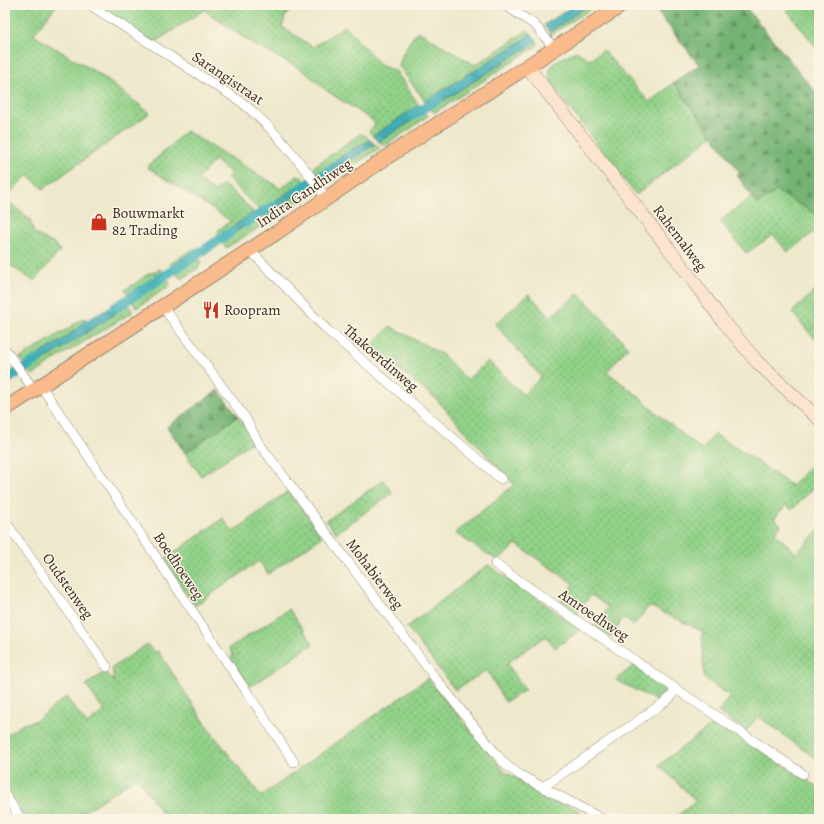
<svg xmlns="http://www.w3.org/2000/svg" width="824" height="824" font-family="Alegreya,serif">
<defs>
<pattern id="grass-dots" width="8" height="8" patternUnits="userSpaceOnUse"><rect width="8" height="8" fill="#91d188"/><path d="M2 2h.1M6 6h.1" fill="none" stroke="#78aa6f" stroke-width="1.8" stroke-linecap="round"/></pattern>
<pattern id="forest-firs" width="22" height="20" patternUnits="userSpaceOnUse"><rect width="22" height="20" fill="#74b374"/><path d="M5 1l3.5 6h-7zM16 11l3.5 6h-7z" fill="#60925f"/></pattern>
<pattern id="water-ripples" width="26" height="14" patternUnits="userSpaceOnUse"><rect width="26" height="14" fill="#3daeb7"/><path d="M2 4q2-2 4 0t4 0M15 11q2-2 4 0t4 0" fill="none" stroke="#348e94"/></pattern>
</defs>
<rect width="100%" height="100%" fill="#fcf5e5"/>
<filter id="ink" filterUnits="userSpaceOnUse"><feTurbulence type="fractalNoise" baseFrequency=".025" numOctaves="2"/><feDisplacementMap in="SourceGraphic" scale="8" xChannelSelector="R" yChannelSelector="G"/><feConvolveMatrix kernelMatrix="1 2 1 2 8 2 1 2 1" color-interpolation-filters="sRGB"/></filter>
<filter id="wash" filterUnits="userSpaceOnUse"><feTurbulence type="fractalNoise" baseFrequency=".012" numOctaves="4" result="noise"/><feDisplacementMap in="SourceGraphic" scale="16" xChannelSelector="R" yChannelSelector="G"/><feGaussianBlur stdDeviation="0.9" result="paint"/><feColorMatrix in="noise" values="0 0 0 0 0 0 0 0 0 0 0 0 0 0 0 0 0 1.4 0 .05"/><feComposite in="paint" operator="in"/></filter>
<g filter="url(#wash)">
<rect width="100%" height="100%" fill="#eee8cc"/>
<!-- grass -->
<g fill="url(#grass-dots)" stroke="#667e53">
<polygon points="5,5 57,5 33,35 99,74 150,113 43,189 28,175 5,198"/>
<polygon points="95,5 295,5 285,17 282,27 313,47 345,26 382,66 396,71 419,105 373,136 369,132 375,124 372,120 327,91 304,71 253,44 204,10 154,43"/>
<polygon points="589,5 597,5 550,35 549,32"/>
<polygon points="783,5 819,5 819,51"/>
<path d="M528,30L531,33L522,41L425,101L399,66C402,52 409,42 418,31L475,65Z"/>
<polygon points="537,41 538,45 437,111 434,112 430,109"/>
<path d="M603,50L649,102L674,83L713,135L636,195L554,88C542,63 557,61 576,51L590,60Z"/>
<polygon points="425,112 428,116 391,142 384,146 379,142"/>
<polygon points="186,131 276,185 280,189 297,176 302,177 304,182 260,211 227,178 231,173 215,160 198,179 215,192 223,184 247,205 254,213 252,213 219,237 217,234 219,232 218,230 231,221 147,167"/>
<polygon points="360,134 365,135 370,140 345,154 318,175 314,169 315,166"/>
<polygon points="375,144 380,148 327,182 323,184 321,179"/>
<polygon points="307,187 311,192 310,194 269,221 264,216"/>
<polygon points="777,191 814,213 819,220 819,228 788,252 773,235 746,253 720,221 752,197 757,204"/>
<polygon points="5,198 30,220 34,233 56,245 60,251 34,281 5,262"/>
<polygon points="258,218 263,225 226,248 221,241"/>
<polygon points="193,249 201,261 198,268 182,279 179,277 176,273 197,260 192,253 172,266 170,264"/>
<polygon points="160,269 162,272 128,294 125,290 136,283 149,273 153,273"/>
<polygon points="167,279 170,282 169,286 141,305 138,307 135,306 133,301"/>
<polygon points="819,287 819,344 792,312"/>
<polygon points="579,293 628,347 607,372 641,398 648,406 702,450 715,434 765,467 792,486 819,456 819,482 792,510 786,505 774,519 781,525 775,533 796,553 819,530 819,600 813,607 819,612 819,761 758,716 746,731 718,712 730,696 704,678 702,631 649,606 634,625 623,618 610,638 594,627 608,607 591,595 576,615 559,604 574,584 516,544 498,561 455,533 514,485 437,400 371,347 390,326 443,355 467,380 488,361 523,395 541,377 495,324 529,294 550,317"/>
<polygon points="128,305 132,310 131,313 54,360 35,374 31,374 28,371"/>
<polygon points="83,318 87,320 64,339 28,362 24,364 20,358 69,328"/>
<polygon points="238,416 249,433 252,442 201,476 185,453"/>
<polygon points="383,480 393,493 336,533 326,521"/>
<polygon points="289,490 322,537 268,574 259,561 195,606 163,561 223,518 233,532"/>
<polygon points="488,565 582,629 555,648 546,636 507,663 525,690 505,702 487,670 455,690 407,627"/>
<polygon points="289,609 313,644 250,687 230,658 233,655 229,648"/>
<polygon points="147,644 154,652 158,651 209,729 261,796 428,678 505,772 581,812 571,819 166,819 137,777 73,819 27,819 5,787 5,736 23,724 37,720 66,697 87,724 104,711 86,685 105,672 114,681 112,668"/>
<polygon points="634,665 670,688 668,693 657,701 616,680"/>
<polygon points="716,722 819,788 819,819 673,819 696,801 659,765"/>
</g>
<!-- forest -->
<g fill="url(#forest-firs)" stroke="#586e49">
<polygon points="652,5 744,5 819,96 819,220 814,213 777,191 757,204 737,175 740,173 674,83 699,65"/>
<polygon points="218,390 238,416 185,453 167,427"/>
</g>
<!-- water -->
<g fill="url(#water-ripples)" stroke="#3c6c6a">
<polygon points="574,5 589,5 549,32 544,25"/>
<polygon points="531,33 537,41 430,109 425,101 522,41"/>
<polygon points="419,105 425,112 379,142 373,136"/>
<path d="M370,140L375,144L321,179L318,175C333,160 352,149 370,140Z"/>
<polygon points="304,182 307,187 264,216 260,211"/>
<polygon points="252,213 254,213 258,218 221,241 219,237"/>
<polygon points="192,252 197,260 176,273 172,266"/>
<polygon points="162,272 167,279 133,301 128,294"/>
<polygon points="122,298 124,298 128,305 28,371 24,364 64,339 87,320 106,310 112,304"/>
</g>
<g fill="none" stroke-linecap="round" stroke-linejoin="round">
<!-- canal -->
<g stroke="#3daeb7" stroke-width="10">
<polyline points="412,116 439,98"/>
<polyline points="295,192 330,170"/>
<polyline points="246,223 273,206"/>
<polyline points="115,308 230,233"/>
<polyline points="5,381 37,360"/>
</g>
</g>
</g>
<g filter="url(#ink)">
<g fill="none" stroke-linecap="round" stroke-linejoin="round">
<!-- street casing -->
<g stroke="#948975" stroke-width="10">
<g id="street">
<path d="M90,5L240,101C274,128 302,164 327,199"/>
<polyline points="505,5 535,25 554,48"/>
<polyline points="250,250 327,330 501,479"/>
<polyline points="163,307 246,419 258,442 436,679 497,755 507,766 520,775 602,819"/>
<polyline points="5,349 34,390"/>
<polyline points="41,386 294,762"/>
<polyline points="5,521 107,667"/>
<polyline points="495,564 676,689 803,774"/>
<polyline points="543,787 669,699 676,689"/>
<polyline points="5,795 21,819"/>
</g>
</g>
<!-- secondary casing -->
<g stroke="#948975" stroke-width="14">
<polyline id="secondary" points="527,66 676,258 719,316 757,362 819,419"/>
</g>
<!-- primary casing -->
<g stroke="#948975" stroke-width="16">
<polyline id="primary" points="5,409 276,233 390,155 622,5"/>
</g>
<!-- street -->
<use href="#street" stroke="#fff" stroke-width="9"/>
<!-- secondary -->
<use href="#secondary" stroke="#fde4d1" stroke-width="13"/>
<!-- primary -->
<use href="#primary" stroke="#fabb8c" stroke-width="14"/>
</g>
</g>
<!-- icons -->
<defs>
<g id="shop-bare" transform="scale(1.38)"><path d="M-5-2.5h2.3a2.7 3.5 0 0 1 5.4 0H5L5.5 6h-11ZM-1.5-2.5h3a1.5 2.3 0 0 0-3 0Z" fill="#c8321e" stroke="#fcf5e5" stroke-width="2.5" paint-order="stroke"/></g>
<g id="restaurant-bare" transform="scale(1.38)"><path d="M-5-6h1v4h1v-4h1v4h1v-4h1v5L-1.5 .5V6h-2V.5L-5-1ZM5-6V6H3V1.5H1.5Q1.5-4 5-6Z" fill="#c8321e" stroke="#fcf5e5" stroke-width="2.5" paint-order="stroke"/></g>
</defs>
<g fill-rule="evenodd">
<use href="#shop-bare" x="99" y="222"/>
<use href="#restaurant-bare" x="211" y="310"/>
</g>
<g text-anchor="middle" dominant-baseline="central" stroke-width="3" stroke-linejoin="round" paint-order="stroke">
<!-- street labels -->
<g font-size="15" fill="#3b2a1e" stroke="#fcf5e5">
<text transform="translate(228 78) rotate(34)">Sarangistraat</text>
<text transform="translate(304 193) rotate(-34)">Indira Gandhiweg</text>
<text transform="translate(680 238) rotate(53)">Rahemalweg</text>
<text transform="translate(381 358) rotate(41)">Thakoerdinweg</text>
<text transform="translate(179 566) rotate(56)">Boedhoeweg</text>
<text transform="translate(375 574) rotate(53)">Mohabierweg</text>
<text transform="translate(68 586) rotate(55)">Oudstenweg</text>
<text transform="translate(594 615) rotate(34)">Amroedhweg</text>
</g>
<!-- poi labels -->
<g font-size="15" fill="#3b2a1e" stroke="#fcf5e5" text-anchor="start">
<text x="112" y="213">Bouwmarkt<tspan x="112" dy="17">82 Trading</tspan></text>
<text x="224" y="310">Roopram</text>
</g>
</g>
<!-- margin -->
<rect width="824" height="824" fill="none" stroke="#fcf5e5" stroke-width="20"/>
</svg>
